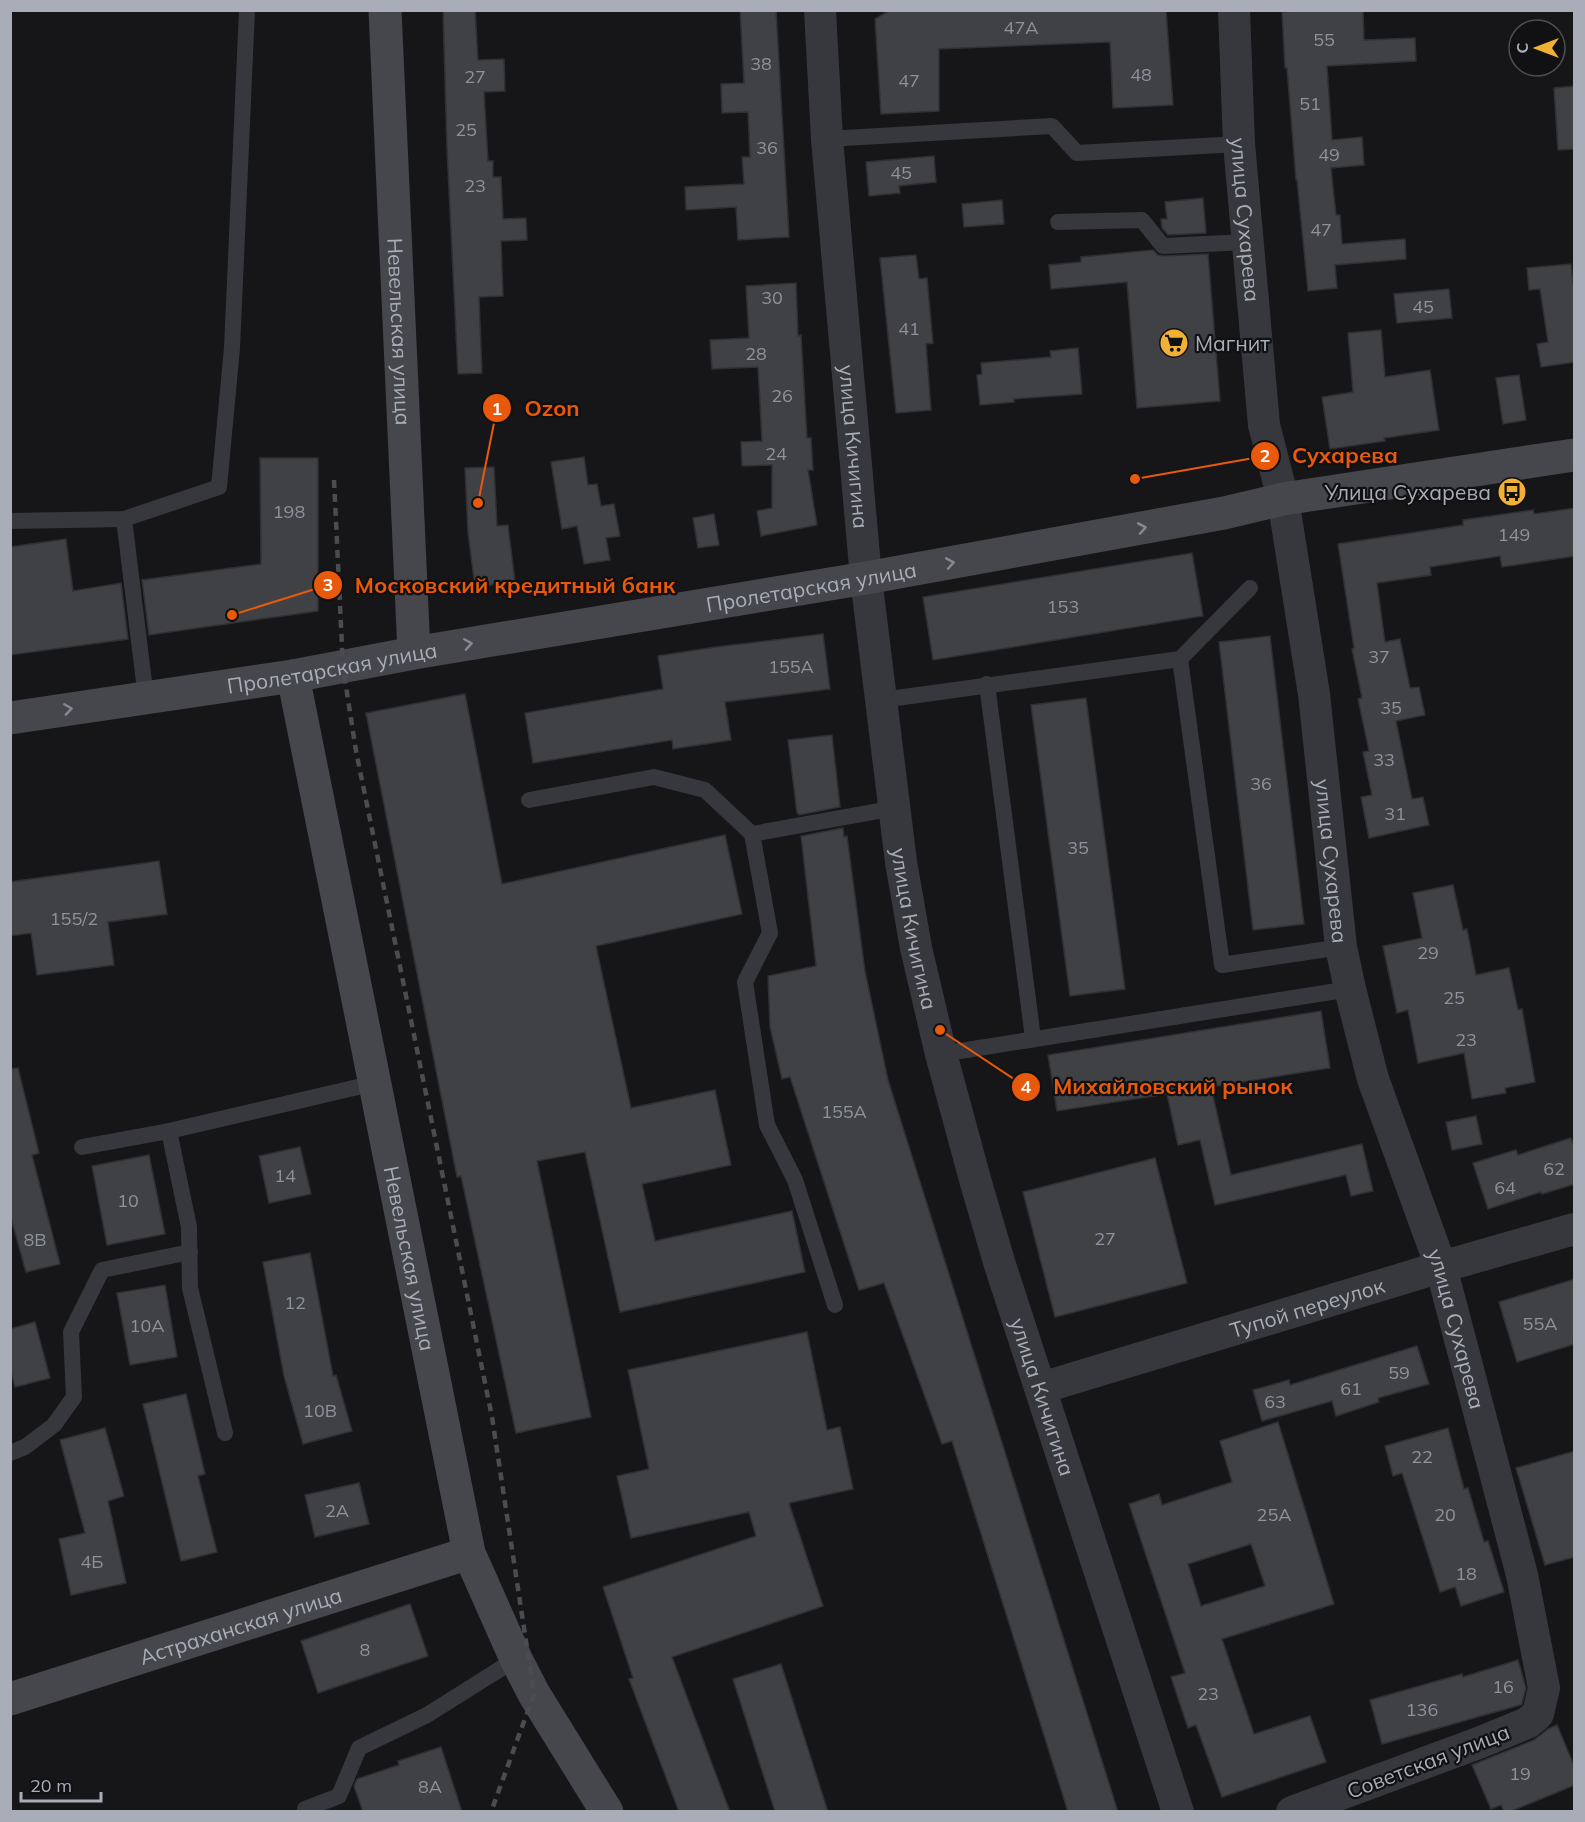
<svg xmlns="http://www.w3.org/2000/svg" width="1585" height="1822" font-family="Mulish,sans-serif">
<rect width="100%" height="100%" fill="#161618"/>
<!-- building -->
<g fill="#404145" stroke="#303034" stroke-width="1.5" fill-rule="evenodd">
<polygon points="443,10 475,10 478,60 504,59 505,91 484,92 488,161 493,161 493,177 501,177 503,219 526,218 527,240 501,241 503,296 479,297 482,373 458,374 447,149"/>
<polygon points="740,10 776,10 789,237 738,240 736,207 686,210 685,187 744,184 742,157 750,157 748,112 722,113 721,84 744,83"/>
<polygon points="890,10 1166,10 1173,105 1113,108 1110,42 939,49 939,111 881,114 875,19"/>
<polygon points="1308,10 1363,10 1364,40 1415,38 1416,61 1327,66 1332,140 1362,137 1364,165 1331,168 1336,215 1340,215 1342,244 1405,239 1406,259 1335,265 1337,288 1308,291 1297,180 1296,180 1287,68 1285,68 1282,12"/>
<polygon points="1575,86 1575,149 1558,150 1554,88"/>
<polygon points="934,156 936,182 899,186 900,193 869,196 866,162"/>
<polygon points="1203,198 1206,233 1168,235 1162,228 1161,219 1167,219 1165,202"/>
<polygon points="1002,200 1004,224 964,227 962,204"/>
<polygon points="1153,250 1158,255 1163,256 1208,254 1220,401 1137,408 1127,282 1051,289 1049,265 1081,262 1081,257"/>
<polygon points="916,255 919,279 927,278 933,343 926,344 931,410 896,413 880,258"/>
<polygon points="1571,264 1573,283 1575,283 1575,362 1541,367 1537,344 1548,342 1540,289 1529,290 1527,268"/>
<polygon points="796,283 798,336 801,335 807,438 811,438 813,470 808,470 817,525 761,536 757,511 772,508 772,465 742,466 741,442 762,441 758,367 712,369 710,340 749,338 746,286"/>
<polygon points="1449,289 1452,318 1397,323 1394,294"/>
<polygon points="1381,330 1385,377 1430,370 1439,430 1384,438 1385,441 1330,449 1322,397 1353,392 1348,333"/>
<polygon points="1078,348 1082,394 1014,399 1014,402 980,405 977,375 982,374 981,363 1051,357 1050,351"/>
<polygon points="1519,375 1526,420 1503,424 1496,378"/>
<polygon points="584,457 588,485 597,484 601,506 614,504 620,536 606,538 610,560 584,564 577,526 562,529 551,462"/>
<polygon points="260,458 318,458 318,611 149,635 142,580 261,564"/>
<polygon points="494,467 497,526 508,525 515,582 475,587 468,533 465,468"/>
<polygon points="1575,508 1575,556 1502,567 1500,556 1430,567 1431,575 1377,583 1385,642 1400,639 1410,688 1419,687 1425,715 1396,721 1412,799 1423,797 1429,825 1369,838 1361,797 1372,795 1363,752 1369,751 1358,699 1362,698 1352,649 1354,648 1338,544 1463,525 1463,520 1533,510 1534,514"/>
<polygon points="714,514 719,545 698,548 693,518"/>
<polygon points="66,539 73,591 121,583 128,639 10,655 10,547"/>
<polygon points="1192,553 1203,616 933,660 923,597"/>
<polygon points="823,634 830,689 725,702 731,740 673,749 672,740 533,763 525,713 663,689 658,656 716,647"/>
<polygon points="1270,636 1304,924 1253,930 1219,642"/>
<polygon points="465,694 502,884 725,835 742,914 596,946 631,1108 715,1090 731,1165 642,1184 655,1241 792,1211 805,1272 620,1312 585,1152 537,1161 591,1417 516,1433 461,1176 457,1177 366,713"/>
<polygon points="1086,698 1125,989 1070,996 1031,705"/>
<polygon points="832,735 840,807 799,815 798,813 797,813 788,740"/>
<polygon points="843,828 844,837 847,836 865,971 888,1080 1118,1812 1068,1812 952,1441 942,1444 884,1283 859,1290 790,1077 782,1079 770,1027 768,976 816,966 801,836"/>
<polygon points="159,861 167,914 108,922 114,965 37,975 31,933 10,936 10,882"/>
<polygon points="1453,885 1463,930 1467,929 1476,975 1509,968 1518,1010 1522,1009 1535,1082 1505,1088 1506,1093 1472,1099 1464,1053 1418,1063 1408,1010 1397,1013 1383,946 1422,938 1413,893"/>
<polygon points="1321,1011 1330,1068 1211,1087 1231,1175 1362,1144 1373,1191 1351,1196 1346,1175 1215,1205 1200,1140 1178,1145 1167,1094 1057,1111 1048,1055"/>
<polygon points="18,1068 39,1153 32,1155 60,1264 26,1272 10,1215 10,1069"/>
<polygon points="1476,1116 1482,1144 1452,1150 1446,1122"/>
<polygon points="1571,1138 1575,1149 1575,1184 1542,1194 1541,1192 1488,1209 1473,1163 1516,1150 1518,1155"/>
<polygon points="300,1147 311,1194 269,1203 259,1156"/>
<polygon points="149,1155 165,1234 107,1245 92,1166"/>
<polygon points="1155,1158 1187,1283 1055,1317 1023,1192"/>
<polygon points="310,1253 333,1376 336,1375 352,1431 303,1444 284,1376 263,1262"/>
<polygon points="1575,1279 1575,1344 1517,1362 1499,1302"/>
<polygon points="165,1285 177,1357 130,1365 117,1293"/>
<polygon points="35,1322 50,1378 15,1387 10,1367 10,1329"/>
<polygon points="807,1332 827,1430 840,1427 853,1489 789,1503 823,1606 672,1657 730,1812 679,1812 629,1679 633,1678 603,1587 756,1536 749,1512 631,1538 617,1476 649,1469 628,1370"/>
<polygon points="1417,1346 1429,1384 1378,1398 1379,1402 1336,1416 1332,1401 1262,1421 1253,1390 1289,1380 1290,1385"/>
<polygon points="186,1394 205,1474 198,1476 217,1552 181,1561 143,1404"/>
<path d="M1278,1422L1334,1604L1222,1639L1254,1734L1310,1716L1326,1762L1222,1797L1196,1725L1188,1728L1171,1677L1185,1673L1129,1504L1159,1494L1162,1505L1232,1482L1220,1441ZM1251,1544L1265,1586L1201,1606L1188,1564Z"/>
<polygon points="105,1428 124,1496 108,1501 126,1583 71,1595 59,1539 85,1533 60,1440"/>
<polygon points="1448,1428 1464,1489 1468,1488 1484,1542 1488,1541 1504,1592 1461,1606 1455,1587 1440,1592 1402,1473 1393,1476 1385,1446"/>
<polygon points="1575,1451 1575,1557 1545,1565 1516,1468"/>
<polygon points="359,1483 369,1524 315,1537 305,1495"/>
<polygon points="410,1604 428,1656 318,1693 301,1641"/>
<polygon points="1518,1660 1526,1688 1522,1704 1520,1705 1382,1744 1370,1700 1462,1674 1463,1677"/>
<polygon points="781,1664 828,1812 775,1812 733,1679"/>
<polygon points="1557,1725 1575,1768 1575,1785 1509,1812 1504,1812 1501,1805 1491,1809 1472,1765 1534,1740 1548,1729"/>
<polygon points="441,1747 462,1812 363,1812 354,1786 357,1779 399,1765 398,1761"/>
</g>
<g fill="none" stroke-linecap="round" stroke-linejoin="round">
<!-- lane -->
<g stroke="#37383d" stroke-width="16">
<polyline points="827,139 1052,126 1077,153 1239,144"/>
<polyline points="1058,222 1142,220 1163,246 1247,242"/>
<polyline points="124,519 146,698"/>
<polyline points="10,521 124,519 219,487 232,348 247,10"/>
<polyline points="1180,659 1222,965 1341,947"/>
<polyline points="987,684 1033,1038"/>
<polyline points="882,700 1180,659 1250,588"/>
<polyline points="529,800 654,777 705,790 752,834"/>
<polyline points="941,1054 1350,989"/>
<polyline points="82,1147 169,1131"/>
<polyline points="835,1305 795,1180 767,1125 745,982 770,933 752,834 895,808"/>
<polyline points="225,1433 190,1288 189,1227 169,1131 375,1083"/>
<polyline points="10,1453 25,1447 54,1425 74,1397 71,1332 102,1270 190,1252"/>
<polyline points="306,1812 305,1809 339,1796 359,1748 427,1715 516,1659"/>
</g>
<!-- street -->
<g stroke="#37383d" stroke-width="32">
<path id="s1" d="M820,10L827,139L866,578L901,862L916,948L941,1054L976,1183L1000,1265L1178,1812"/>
<path id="s2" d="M1234,10L1239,144L1264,425L1283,499L1314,694L1341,947L1350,989L1373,1079L1441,1267L1522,1575L1544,1688L1538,1714L1527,1723L1481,1742L1292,1812"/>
<path id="s3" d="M1041,1388L1441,1267L1574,1229"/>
</g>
<!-- secondary -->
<g stroke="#45474d" stroke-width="33">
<path id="s4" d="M385,10L414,653"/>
<path id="s5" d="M293,676L469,1553L516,1659L534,1694L607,1812"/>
<path id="s6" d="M10,718L293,676L414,653L866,578L1224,513L1283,499L1574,455"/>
<path id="s7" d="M10,1699L469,1553"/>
</g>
<!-- rail -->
<polyline stroke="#4a4c52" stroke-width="4.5" stroke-dasharray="8 6" stroke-linecap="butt" points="334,480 343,667 356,751 492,1417 534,1694 491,1812"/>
</g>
<!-- one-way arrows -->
<defs><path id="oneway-chevron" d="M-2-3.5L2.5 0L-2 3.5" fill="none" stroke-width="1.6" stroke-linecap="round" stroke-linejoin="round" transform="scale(1.5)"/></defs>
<g stroke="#858993">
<use href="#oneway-chevron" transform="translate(1142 528) rotate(-10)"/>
<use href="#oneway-chevron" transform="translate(950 563) rotate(-10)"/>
<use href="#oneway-chevron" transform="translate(468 644) rotate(-9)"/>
<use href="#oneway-chevron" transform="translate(68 709) rotate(-8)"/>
</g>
<!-- icons -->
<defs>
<g id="supermarket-disc" transform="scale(1.5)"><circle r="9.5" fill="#f2b134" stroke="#111113"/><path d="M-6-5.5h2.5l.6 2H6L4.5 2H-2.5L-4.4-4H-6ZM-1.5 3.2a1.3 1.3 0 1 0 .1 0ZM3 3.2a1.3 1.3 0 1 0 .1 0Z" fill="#111"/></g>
<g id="bus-disc" transform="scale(1.5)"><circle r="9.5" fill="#f2b134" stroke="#111113"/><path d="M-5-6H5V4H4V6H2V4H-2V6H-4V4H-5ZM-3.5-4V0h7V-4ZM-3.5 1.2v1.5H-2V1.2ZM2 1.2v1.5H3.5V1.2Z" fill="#111"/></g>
</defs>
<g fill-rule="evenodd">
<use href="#supermarket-disc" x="1174" y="343"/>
<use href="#bus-disc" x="1512" y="492"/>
</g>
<g text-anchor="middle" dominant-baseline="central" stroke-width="4.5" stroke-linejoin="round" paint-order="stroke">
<!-- number labels -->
<g font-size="18" fill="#8e929b">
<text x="1021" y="27">47А</text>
<text x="1324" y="39">55</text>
<text x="761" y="63">38</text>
<text x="1141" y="74">48</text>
<text x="475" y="76">27</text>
<text x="909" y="80">47</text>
<text x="1310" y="103">51</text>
<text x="466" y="129">25</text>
<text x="767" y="147">36</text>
<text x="1329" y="154">49</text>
<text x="901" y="172">45</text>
<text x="475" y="185">23</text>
<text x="1321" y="229">47</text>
<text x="772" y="297">30</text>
<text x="1423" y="306">45</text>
<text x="909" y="328">41</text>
<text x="756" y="353">28</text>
<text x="782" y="395">26</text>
<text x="776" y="453">24</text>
<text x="289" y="511">198</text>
<text x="1514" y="534">149</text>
<text x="1063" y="606">153</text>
<text x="1379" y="656">37</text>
<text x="791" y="666">155А</text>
<text x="1391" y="707">35</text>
<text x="1384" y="759">33</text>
<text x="1261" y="783">36</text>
<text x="1395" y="813">31</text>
<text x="1078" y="847">35</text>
<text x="74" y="918">155/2</text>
<text x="1428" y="952">29</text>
<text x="1454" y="997">25</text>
<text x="1466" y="1039">23</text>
<text x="844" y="1111">155А</text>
<text x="1554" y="1168">62</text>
<text x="285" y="1175">14</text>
<text x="1505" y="1187">64</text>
<text x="128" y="1200">10</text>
<text x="1105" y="1238">27</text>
<text x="35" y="1239">8В</text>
<text x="295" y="1302">12</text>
<text x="1540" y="1323">55А</text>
<text x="147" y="1325">10А</text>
<text x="1399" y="1372">59</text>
<text x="1351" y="1388">61</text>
<text x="1275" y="1401">63</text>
<text x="320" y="1410">10В</text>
<text x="1422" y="1456">22</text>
<text x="337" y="1510">2А</text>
<text x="1274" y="1514">25А</text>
<text x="1445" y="1514">20</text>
<text x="92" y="1561">4Б</text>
<text x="1466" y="1573">18</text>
<text x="365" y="1649">8</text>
<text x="1503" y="1686">16</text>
<text x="1208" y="1693">23</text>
<text x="1422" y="1709">136</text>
<text x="1520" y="1773">19</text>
<text x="430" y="1786">8А</text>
</g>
<!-- street labels -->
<g font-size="21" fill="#a8adb8" stroke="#111113">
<text stroke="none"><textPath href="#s2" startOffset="210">улица Сухарева</textPath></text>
<text stroke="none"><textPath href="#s4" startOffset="322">Невельская улица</textPath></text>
<text stroke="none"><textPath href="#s1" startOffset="438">улица Кичигина</textPath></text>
<text stroke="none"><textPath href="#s6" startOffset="812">Пролетарская улица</textPath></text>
<text stroke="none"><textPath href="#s6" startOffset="326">Пролетарская улица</textPath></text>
<text stroke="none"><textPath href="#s2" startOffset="858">улица Сухарева</textPath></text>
<text stroke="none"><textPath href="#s1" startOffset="924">улица Кичигина</textPath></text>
<text stroke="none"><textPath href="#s5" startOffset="594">Невельская улица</textPath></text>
<text stroke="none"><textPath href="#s3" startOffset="278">Тупой переулок</textPath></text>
<text stroke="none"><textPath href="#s2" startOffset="1344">улица Сухарева</textPath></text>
<text stroke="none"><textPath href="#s1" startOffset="1410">улица Кичигина</textPath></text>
<text stroke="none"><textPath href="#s7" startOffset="242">Астраханская улица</textPath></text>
<text transform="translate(1428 1761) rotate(-21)">Советская улица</text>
</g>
<!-- poi labels -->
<g font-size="21" fill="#a8adb8" stroke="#111113" text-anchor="start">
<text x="1195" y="343">Магнит</text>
<text x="1491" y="492" text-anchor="end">Улица Сухарева</text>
</g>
</g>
<!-- callouts -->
<path fill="none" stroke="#e8590c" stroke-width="2" d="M478 503L497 408M1135 479L1265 456M232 615L328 585M940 1030L1026 1087"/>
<g fill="#e8590c" stroke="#111113" stroke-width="2">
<circle cx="478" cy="503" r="6"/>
<circle cx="1135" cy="479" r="6"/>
<circle cx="232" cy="615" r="6"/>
<circle cx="940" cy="1030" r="6"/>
<circle cx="497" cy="408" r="15"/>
<circle cx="1265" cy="456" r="15"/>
<circle cx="328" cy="585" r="15"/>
<circle cx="1026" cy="1087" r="15"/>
</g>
<g font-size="18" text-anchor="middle" font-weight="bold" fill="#fff">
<text x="497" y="415">1</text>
<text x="1265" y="462">2</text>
<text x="328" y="591">3</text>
<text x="1026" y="1093">4</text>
</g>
<g font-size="22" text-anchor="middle" font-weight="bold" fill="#e8590c" stroke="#111113" stroke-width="4.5" stroke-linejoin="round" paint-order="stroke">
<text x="552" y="416">Ozon</text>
<text x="1345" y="463">Сухарева</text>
<text x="515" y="593">Московский кредитный банк</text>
<text x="1173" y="1094">Михайловский рынок</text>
</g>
<!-- border -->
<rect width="1585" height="1822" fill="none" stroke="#a8adb8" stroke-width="24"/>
<!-- north arrow -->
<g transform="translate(1537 48) rotate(270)"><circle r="28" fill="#111113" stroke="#4d4f55" stroke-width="1.5"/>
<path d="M0-4.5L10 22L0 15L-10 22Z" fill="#f2b134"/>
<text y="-9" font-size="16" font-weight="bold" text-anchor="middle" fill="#a8adb8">С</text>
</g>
<!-- scale -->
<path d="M21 1792v9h80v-9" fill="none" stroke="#a8adb8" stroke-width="3"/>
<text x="30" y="1792" font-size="18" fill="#a8adb8" stroke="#111113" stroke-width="4.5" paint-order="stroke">20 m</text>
</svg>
